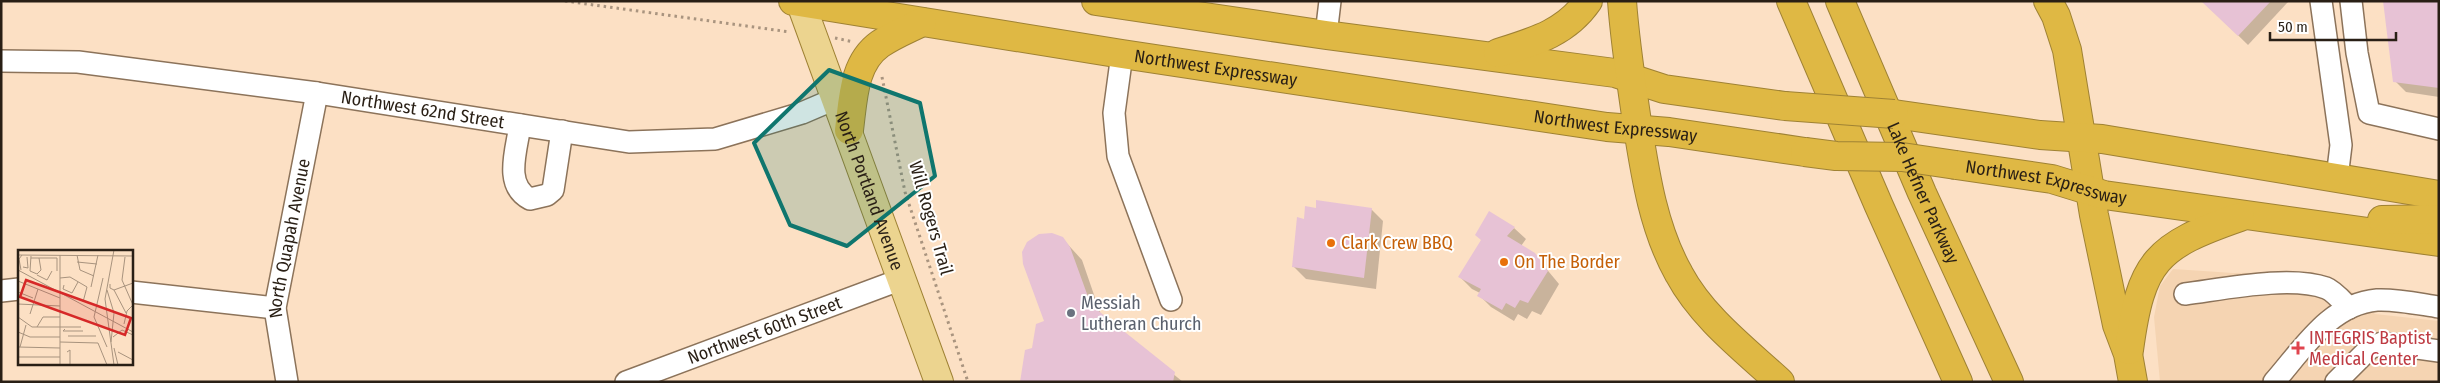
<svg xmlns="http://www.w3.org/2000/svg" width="2440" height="383" font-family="'Fira Sans Condensed',sans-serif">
<rect width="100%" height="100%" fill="#fce0c4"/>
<!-- built -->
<polygon fill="#f5d4b2" points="2173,269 2233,273 2313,272 2350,290 2375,314 2439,321 2439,382 2160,382 2154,317 2160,286"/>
<!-- shadow -->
<g fill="#0003">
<polygon points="2211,1 2289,1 2248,45 2207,5"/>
<polygon points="2439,1 2439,97 2406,92 2395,81"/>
<polygon points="1371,209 1383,221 1376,289 1306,279 1294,267 1305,221 1317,210"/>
<polygon points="1514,228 1526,239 1521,246 1534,254 1559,284 1541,315 1532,311 1527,319 1518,314 1514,321 1491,307 1479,295 1480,293 1472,289 1460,277"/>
<polygon points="1062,238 1082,260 1101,315 1183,382 1021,382 1046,322"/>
</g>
<!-- building -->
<g fill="#e7c2d5">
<polygon points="2201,1 2271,1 2238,36"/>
<polygon points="2383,1 2439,1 2439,88 2393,82"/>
<polygon points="1316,200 1372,208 1364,278 1292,267 1297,217 1304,219 1305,206 1316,208"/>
<polygon points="1489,211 1515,227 1507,236 1535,253 1548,271 1528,303 1520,300 1515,308 1506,303 1502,310 1477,296 1481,289 1458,277 1481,240 1475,235"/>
<polygon points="1052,233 1063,237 1070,247 1091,305 1175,372 1173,382 1020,382 1025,350 1032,348 1036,324 1044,321 1023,264 1022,252 1027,242 1039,234"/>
</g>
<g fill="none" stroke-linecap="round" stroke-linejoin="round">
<!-- minor casing -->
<g stroke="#8c735a" stroke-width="24">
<g id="minor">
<polyline points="2321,1 2341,145 2337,178"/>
<polyline points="2351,1 2357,53 2369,113 2439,129"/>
<polyline points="1326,35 1330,1"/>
<polyline points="1122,54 1114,113 1118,156 1171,300"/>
<path id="s1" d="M1,61L78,62L317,93L629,142L715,139L802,113L837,98"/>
<path d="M520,125C517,149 503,185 530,199L547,195L553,190L562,131"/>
<polyline points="1,291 19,289"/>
<polyline points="131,292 275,308"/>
<path d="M2185,294C2224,289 2290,275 2326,288C2334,291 2343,302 2349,308"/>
<path id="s2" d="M287,382L275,308L317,93"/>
<path id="s3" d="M626,382L902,279"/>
<path d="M2274,382C2303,349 2330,304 2377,300C2397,299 2419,304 2439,307"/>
<polyline points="2336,382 2370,348 2382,343 2439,351"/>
</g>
</g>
<!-- major casing -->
<g stroke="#9f8234" stroke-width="30">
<g id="major">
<path id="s4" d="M800,1L939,382"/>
</g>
</g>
<!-- highway casing -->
<g stroke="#9f8234" stroke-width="30">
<g id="highway">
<path id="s5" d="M793,1L1122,54L1607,127L1669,132L1805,152"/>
<polyline points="1096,1 1326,35 1615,73 1664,89 1785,106"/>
<path d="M1622,1C1625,42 1631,81 1637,122C1645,173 1653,228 1679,274C1702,317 1744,349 1780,382"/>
<polyline points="1791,1 1879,206 1958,382"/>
<path id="s6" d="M1840,1L1922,193L2009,382"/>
<polyline points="2048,1 2056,16 2067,50 2094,215 2117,325 2128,354 2133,382"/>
<path d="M1498,53C1533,42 1566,33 1588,1"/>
<polyline points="1894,114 2040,135 2102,139 2439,195"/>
<path d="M849,130C853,100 853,63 880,44C893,35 908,29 922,22"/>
<path id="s7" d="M1956,165L2052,179L2104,195L2439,242"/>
<polyline points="2382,220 2439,219"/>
<path d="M2129,350C2141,261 2156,246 2240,217"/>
</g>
</g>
<!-- path -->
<g stroke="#a9947f" stroke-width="3" stroke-dasharray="2.5 4" stroke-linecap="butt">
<polyline points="565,1 790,32"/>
<polyline points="835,38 854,42"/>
<polyline points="882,77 905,192 968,382"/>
</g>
<!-- minor -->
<use href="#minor" stroke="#fff" stroke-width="21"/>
<!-- major -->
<use href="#major" stroke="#ecd48f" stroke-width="28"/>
<!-- highway -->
<use href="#highway" stroke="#dfb844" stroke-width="28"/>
<!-- highway-bridge casing -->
<g stroke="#9f8234" stroke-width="30" stroke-linecap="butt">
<g id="highway-bridge">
<polyline points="1785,106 1894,114"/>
<polyline points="1805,152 1836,156 1902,157 1956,165"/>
</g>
</g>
<!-- highway-bridge -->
<use href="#highway-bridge" stroke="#dfb844" stroke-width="28"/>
</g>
<!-- marked area -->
<path fill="#0f766e" fill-opacity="0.2" stroke="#0f766e" stroke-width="4" stroke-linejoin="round" d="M829,70L920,103L935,176L847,246L790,225L754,143Z"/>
<!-- markers -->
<g fill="#e8710a" stroke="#fff" stroke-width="2">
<circle cx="1331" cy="243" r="5"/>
<circle cx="1504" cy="262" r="5"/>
</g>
<circle fill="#6b7280" stroke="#fff" stroke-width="2" cx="1071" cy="313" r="5"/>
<path fill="#e0444e" stroke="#fff" stroke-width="2" d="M2295.5 340.5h5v5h5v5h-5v5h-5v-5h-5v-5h5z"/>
<g text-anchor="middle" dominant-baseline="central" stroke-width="4" stroke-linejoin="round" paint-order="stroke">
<!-- street labels -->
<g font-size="18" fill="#291f15" stroke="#fff">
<text stroke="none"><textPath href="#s5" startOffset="428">Northwest Expressway</textPath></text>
<text stroke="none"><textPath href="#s1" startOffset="425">Northwest 62nd Street</textPath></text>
<text stroke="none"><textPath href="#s5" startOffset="832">Northwest Expressway</textPath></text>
<text stroke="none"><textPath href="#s7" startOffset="92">Northwest Expressway</textPath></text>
<text stroke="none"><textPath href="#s4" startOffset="202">North Portland Avenue</textPath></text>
<text stroke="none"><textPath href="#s6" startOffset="209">Lake Hefner Parkway</textPath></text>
<text transform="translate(931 218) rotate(74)">Will Rogers Trail</text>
<text stroke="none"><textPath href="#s2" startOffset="146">North Quapah Avenue</textPath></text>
<text stroke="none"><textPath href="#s3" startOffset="148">Northwest 60th Street</textPath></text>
</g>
<!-- food labels -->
<g font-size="18" fill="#c56008" stroke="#fff" text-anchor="start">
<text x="1341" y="243">Clark Crew BBQ</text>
<text x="1514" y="262">On The Border</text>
</g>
<!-- worship labels -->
<g font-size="18" fill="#5b616d" stroke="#fff" text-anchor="start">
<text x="1081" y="303">Messiah<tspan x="1081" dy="21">Lutheran Church</tspan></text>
</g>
<!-- health labels -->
<g font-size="18" fill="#be3a42" stroke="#fff" text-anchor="start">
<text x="2309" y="338">INTEGRIS Baptist<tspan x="2309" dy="21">Medical Center</tspan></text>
</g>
</g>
<!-- overview -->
<g transform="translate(18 250)">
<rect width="115" height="115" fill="#fce0c4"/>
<path fill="none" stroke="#a8937e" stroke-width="1" d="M0,5L115,6M59,5L62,20L76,26M13,6L12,21L19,24M107,7L104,30L115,55M13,8H39V21M59,12L79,14M5,17L10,18L9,7M0,20L115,82M3,20L1,9L4,5M19,24L23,20L21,8M19,25L29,30L34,21M42,28L52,27L69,37L65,52M85,28L76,67L89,97M0,31L42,48M92,34V38L96,40L115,33M46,35L45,39L54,43L60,32M73,37L80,5M89,40L96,63L93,92M96,40L108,63M0,42L15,48M0,54L42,56M12,64L20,39M0,67L14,77H63M106,74L109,61L115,55M19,77L25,67H42M47,79L45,81H65M0,82L12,87H42M50,86H78M95,87L104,80L115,85M42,92L80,93L89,115M0,97L42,98M2,97L8,75M96,98L100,115M49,102L52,100V114M100,102L115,110M0,107H42M20,115H74M42,115V5M96,115L87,49L96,0"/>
<path fill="#d62828" fill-opacity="0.15" stroke="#d62828" stroke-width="2.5" d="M8,30L113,68L107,85L2,47Z"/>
<rect width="115" height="115" fill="none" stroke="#291f15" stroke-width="2.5"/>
</g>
<!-- border -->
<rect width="2440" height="383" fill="none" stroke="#291f15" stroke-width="5"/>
<!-- scale -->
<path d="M2270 32v8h126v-8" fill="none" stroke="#291f15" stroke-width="2.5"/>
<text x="2278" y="32" font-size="15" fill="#291f15" stroke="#ffffff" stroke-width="4" paint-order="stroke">50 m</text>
</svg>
